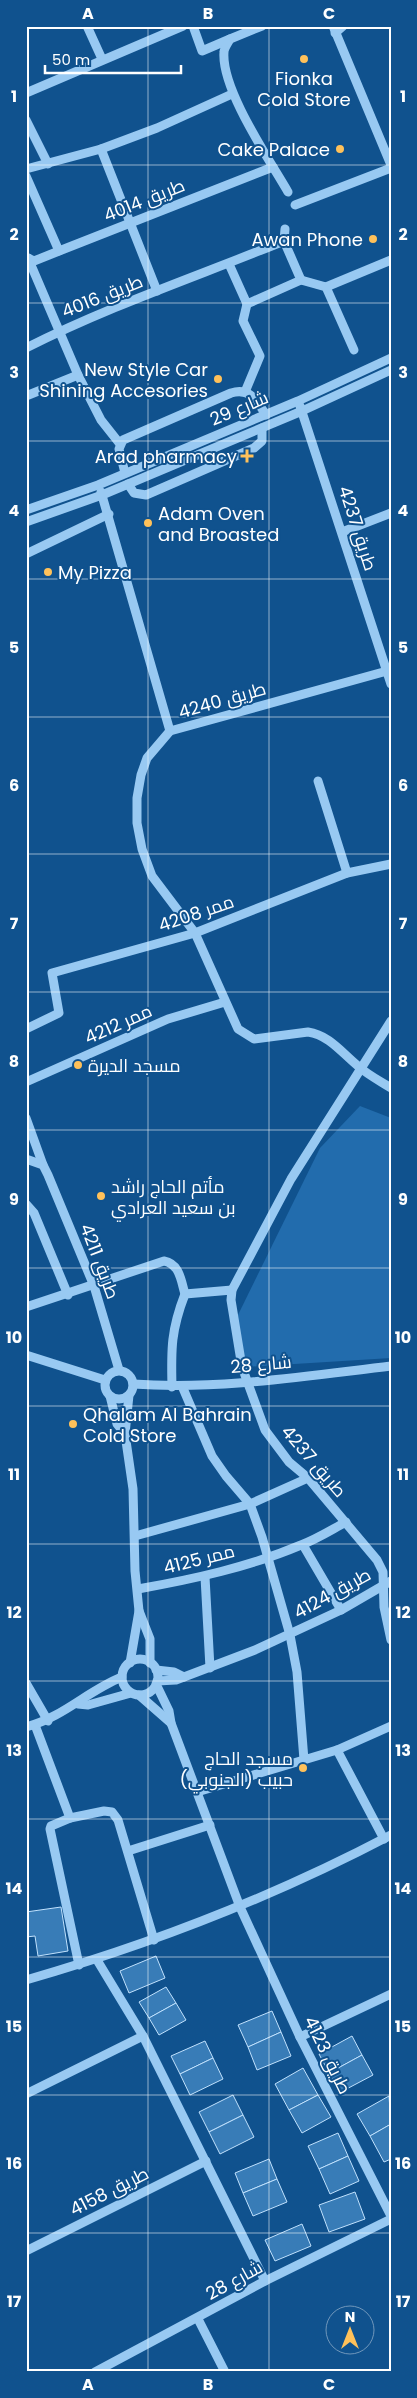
<svg xmlns="http://www.w3.org/2000/svg" width="417" height="2398" font-family="Poppins,Cairo,sans-serif">
<rect width="100%" height="100%" fill="#10528e"/>
<!-- green -->
<polygon fill="#226cad" points="360,1106 391,1118 391,1358 244,1367 236,1319 320,1148"/>
<!-- building -->
<g fill="#387cb7" stroke="#c0e1fd">
<polygon points="61,1907 68,1951 38,1956 35,1936 26,1937 26,1912"/>
<polygon points="156,1956 165,1978 129,1993 120,1971"/>
<polygon points="166,1987 176,2003 149,2018 139,2002"/>
<polygon points="176,2003 186,2020 159,2035 149,2018"/>
<polygon points="272,2011 281,2032 248,2047 238,2025"/>
<polygon points="281,2032 291,2056 257,2070 248,2047"/>
<polygon points="352,2036 362,2055 329,2073 319,2054"/>
<polygon points="205,2041 213,2058 180,2074 171,2056"/>
<polygon points="362,2055 373,2075 339,2093 329,2073"/>
<polygon points="213,2058 223,2079 190,2095 180,2074"/>
<polygon points="303,2068 318,2095 289,2110 275,2084"/>
<polygon points="233,2095 243,2115 209,2132 199,2112"/>
<polygon points="318,2095 331,2117 302,2133 289,2110"/>
<polygon points="389,2096 391,2124 370,2136 357,2114"/>
<polygon points="243,2115 254,2137 220,2154 209,2132"/>
<polygon points="391,2124 391,2159 384,2162 370,2136"/>
<polygon points="338,2133 348,2156 319,2169 308,2146"/>
<polygon points="348,2156 359,2181 330,2194 319,2169"/>
<polygon points="269,2159 277,2179 243,2193 235,2173"/>
<polygon points="277,2179 287,2202 253,2216 243,2193"/>
<polygon points="355,2192 365,2219 329,2232 319,2205"/>
<polygon points="302,2224 311,2246 275,2261 265,2240"/>
</g>
<g fill="none" stroke-linecap="round" stroke-linejoin="round">
<!-- minor -->
<g stroke="#98c9f2" stroke-width="9">
<polyline points="87,26 102,59"/>
<polyline points="193,26 202,51 230,39"/>
<path d="M262,26L230,39C228,43 224,48 224,52C221,89 269,159 288,192"/>
<polyline points="333,26 391,165"/>
<polyline points="335,33 343,26"/>
<polyline points="26,93 183,26"/>
<polyline points="26,120 48,164"/>
<polyline points="101,149 157,291"/>
<polyline points="26,169 101,149 157,128 232,94"/>
<polyline points="26,176 59,251"/>
<polyline points="295,205 391,168"/>
<polyline points="28,258 34,261 59,251 273,167"/>
<polyline points="28,258 78,375 101,420 120,444"/>
<polyline points="229,264 247,304 301,280 284,241 285,229"/>
<polyline points="301,280 326,287 354,350"/>
<polyline points="326,287 391,260"/>
<path d="M26,348C109,306 198,276 284,241"/>
<polyline points="245,392 260,356 243,321 247,304"/>
<polyline points="26,396 78,375"/>
<polyline points="300,406 391,684"/>
<path d="M125,473L119,449L123,440L231,393C250,387 257,401 266,415"/>
<polyline points="128,484 134,493 146,495 254,448 262,441 262,428"/>
<polyline points="101,492 170,731"/>
<polyline points="26,510 98,485 298,401 391,358"/>
<polyline points="26,522 102,495 302,411 391,370"/>
<polyline points="342,532 391,513"/>
<polyline points="26,554 109,514"/>
<path d="M387,671L170,731L147,758L141,775L137,798V823L142,849L152,876L195,933L238,1029L254,1039L308,1032C329,1035 342,1053 358,1066C368,1075 380,1081 391,1088"/>
<polyline points="318,781 347,873"/>
<polyline points="391,1021 291,1179 232,1290 231,1300 242,1367 265,1430 289,1462 308,1478 377,1560 383,1572 384,1607 391,1640"/>
<polyline points="26,1029 59,1013 52,973 195,933 347,873 391,864"/>
<polyline points="26,1082 168,1019 225,1002"/>
<polyline points="26,1118 43,1165"/>
<polyline points="26,1159 43,1165 48,1175 94,1286 119,1370"/>
<polyline points="26,1204 34,1213 68,1295"/>
<path d="M26,1307L164,1261C180,1264 181,1281 185,1294L232,1290"/>
<polyline points="26,1355 105,1380"/>
<circle cx="119" cy="1385" r="14"/>
<path d="M133,1384C219,1390 306,1376 391,1366"/>
<polyline points="182,1386 212,1456 226,1476 250,1504 262,1537 290,1635 297,1672 304,1760"/>
<path d="M172,1387C171,1349 171,1330 185,1294"/>
<polyline points="129,1395 125,1434 133,1489 135,1571 139,1611 130,1663"/>
<polyline points="110,1396 117,1424 125,1434"/>
<polyline points="135,1536 250,1504 308,1478"/>
<polyline points="303,1545 341,1610"/>
<polyline points="205,1577 210,1668"/>
<path d="M138,1589C194,1579 249,1567 301,1545C317,1539 331,1530 346,1522"/>
<polyline points="139,1611 150,1639 150,1663"/>
<circle cx="140" cy="1677" r="18"/>
<polyline points="156,1670 174,1672 184,1677"/>
<polyline points="157,1681 176,1680 255,1650 341,1610 391,1581"/>
<polyline points="26,1683 48,1721"/>
<polyline points="156,1684 169,1711 171,1723 240,1907 300,2037 391,2216"/>
<polyline points="139,1695 171,1723"/>
<polyline points="78,1704 88,1705 131,1693"/>
<polyline points="35,1725 70,1818 104,1811 112,1812 118,1820 154,1940"/>
<path d="M26,1727C64,1717 87,1691 122,1677"/>
<polyline points="337,1750 384,1839"/>
<polyline points="197,1792 337,1750 391,1726"/>
<polyline points="70,1818 51,1826 50,1829 79,1965"/>
<polyline points="128,1851 210,1825"/>
<polyline points="97,1960 143,2036 265,2281"/>
<path d="M26,1980C152,1944 275,1896 391,1835"/>
<polyline points="300,2037 391,1994"/>
<polyline points="26,2094 143,2036"/>
<polyline points="26,2251 206,2161"/>
<polyline points="198,2319 225,2372"/>
<polyline points="95,2372 265,2281 391,2219"/>
</g>
</g>
<!-- grid -->
<path fill="none" stroke="#fff" stroke-width="1" stroke-opacity="0.55" d="M148,26V2372M269,26V2372M26,165H391M26,303H391M26,441H391M26,579H391M26,717H391M26,854H391M26,992H391M26,1130H391M26,1268H391M26,1406H391M26,1544H391M26,1681H391M26,1819H391M26,1957H391M26,2095H391M26,2233H391"/>
<!-- markers -->
<g fill="#ffc15a" stroke="#10528e" stroke-width="2">
<circle cx="304" cy="59" r="5"/>
<circle cx="340" cy="149" r="5"/>
<circle cx="373" cy="239" r="5"/>
<circle cx="218" cy="379" r="5"/>
<path d="M244.5 448.5h5v5h5v5h-5v5h-5v-5h-5v-5h5z"/>
<circle cx="148" cy="523" r="5"/>
<circle cx="48" cy="572" r="5"/>
<circle cx="78" cy="1065" r="5"/>
<circle cx="101" cy="1196" r="5"/>
<circle cx="73" cy="1424" r="5"/>
<circle cx="303" cy="1768" r="5"/>
</g>
<g text-anchor="middle" dominant-baseline="central" stroke-width="4" stroke-linejoin="round" paint-order="stroke">
<!-- poi labels -->
<g font-size="18" fill="#fff" stroke="#10528e" text-anchor="end">
<text x="304" y="78" text-anchor="middle">Fionka<tspan x="304" dy="21">Cold Store</tspan></text>
<text x="330" y="149">Cake Palace</text>
<text x="363" y="239">Awan Phone</text>
<text x="208" y="369">New Style Car<tspan x="208" dy="21">Shining Accesories</tspan></text>
<text x="237" y="456">Arad pharmacy</text>
<text x="158" y="513" text-anchor="start">Adam Oven<tspan x="158" dy="21">and Broasted</tspan></text>
<text x="58" y="572" text-anchor="start">My Pizza</text>
<text x="88" y="1065" text-anchor="start">مسجد الديرة</text>
<text x="111" y="1186" text-anchor="start">مأتم الحاج راشد<tspan x="111" dy="21">بن سعيد العرادي</tspan></text>
<text x="83" y="1414" text-anchor="start">Qhalam Al Bahrain<tspan x="83" dy="21">Cold Store</tspan></text>
<text x="293" y="1758">مسجد الحاج<tspan x="293" dy="21">حبيب (الجنوبي)</tspan></text>
</g>
<!-- street labels -->
<g font-size="18" fill="#fff" stroke="#10528e">
<text transform="translate(144 200) rotate(-22)">طريق 4014</text>
<text transform="translate(102 296) rotate(-22)">طريق 4016</text>
<text transform="translate(239 408) rotate(-23)">شارع 29</text>
<text transform="translate(358 528) rotate(72)">طريق 4237</text>
<text transform="translate(222 700) rotate(-16)">طريق 4240</text>
<text transform="translate(196 913) rotate(-19)">ممر 4208</text>
<text transform="translate(118 1024) rotate(-24)">ممر 4212</text>
<text transform="translate(100 1261) rotate(69)">طريق 4211</text>
<text transform="translate(261 1364) rotate(-5)">شارع 28</text>
<text transform="translate(314 1461) rotate(49)">طريق 4237</text>
<text transform="translate(199 1559) rotate(-14)">ممر 4125</text>
<text transform="translate(332 1593) rotate(-29)">طريق 4124</text>
<text transform="translate(328 2055) rotate(64)">طريق 4123</text>
<text transform="translate(109 2191) rotate(-27)">طريق 4158</text>
<text transform="translate(234 2280) rotate(-29)">شارع 28</text>
</g>
</g>
<!-- border -->
<rect width="417" height="2398" fill="none" stroke="#10528e" stroke-width="55"/>
<!-- north arrow -->
<g transform="translate(350 2330)"><circle r="24" fill="#10528e" stroke="#7097bb"/>
<path d="M0-4L9 19L0 12L-9 19Z" fill="#ffc15a"/>
<text y="-8" font-size="14" font-weight="bold" text-anchor="middle" fill="#ffffff">N</text>
</g>
<!-- scale -->
<path d="M45 65v8h136v-8" fill="none" stroke="#ffffff" stroke-width="2.5"/>
<text x="52" y="65" font-size="15" fill="#ffffff" stroke="#10528e" stroke-width="4" paint-order="stroke">50 m</text>
<rect x="28" y="28" width="362" height="2342" fill="none" stroke="#fff" stroke-width="2"/>
<g font-size="16" text-anchor="middle" font-weight="bold" fill="#fff">
<text x="88" y="19">A</text>
<text x="208" y="19">B</text>
<text x="329" y="19">C</text>
<text x="14" y="102">1</text>
<text x="403" y="102">1</text>
<text x="14" y="240">2</text>
<text x="403" y="240">2</text>
<text x="14" y="378">3</text>
<text x="403" y="378">3</text>
<text x="14" y="516">4</text>
<text x="403" y="516">4</text>
<text x="14" y="653">5</text>
<text x="403" y="653">5</text>
<text x="14" y="791">6</text>
<text x="403" y="791">6</text>
<text x="14" y="929">7</text>
<text x="403" y="929">7</text>
<text x="14" y="1067">8</text>
<text x="403" y="1067">8</text>
<text x="14" y="1205">9</text>
<text x="403" y="1205">9</text>
<text x="14" y="1343">10</text>
<text x="403" y="1343">10</text>
<text x="14" y="1480">11</text>
<text x="403" y="1480">11</text>
<text x="14" y="1618">12</text>
<text x="403" y="1618">12</text>
<text x="14" y="1756">13</text>
<text x="403" y="1756">13</text>
<text x="14" y="1894">14</text>
<text x="403" y="1894">14</text>
<text x="14" y="2032">15</text>
<text x="403" y="2032">15</text>
<text x="14" y="2169">16</text>
<text x="403" y="2169">16</text>
<text x="14" y="2307">17</text>
<text x="403" y="2307">17</text>
<text x="88" y="2390">A</text>
<text x="208" y="2390">B</text>
<text x="329" y="2390">C</text>
</g>
</svg>
